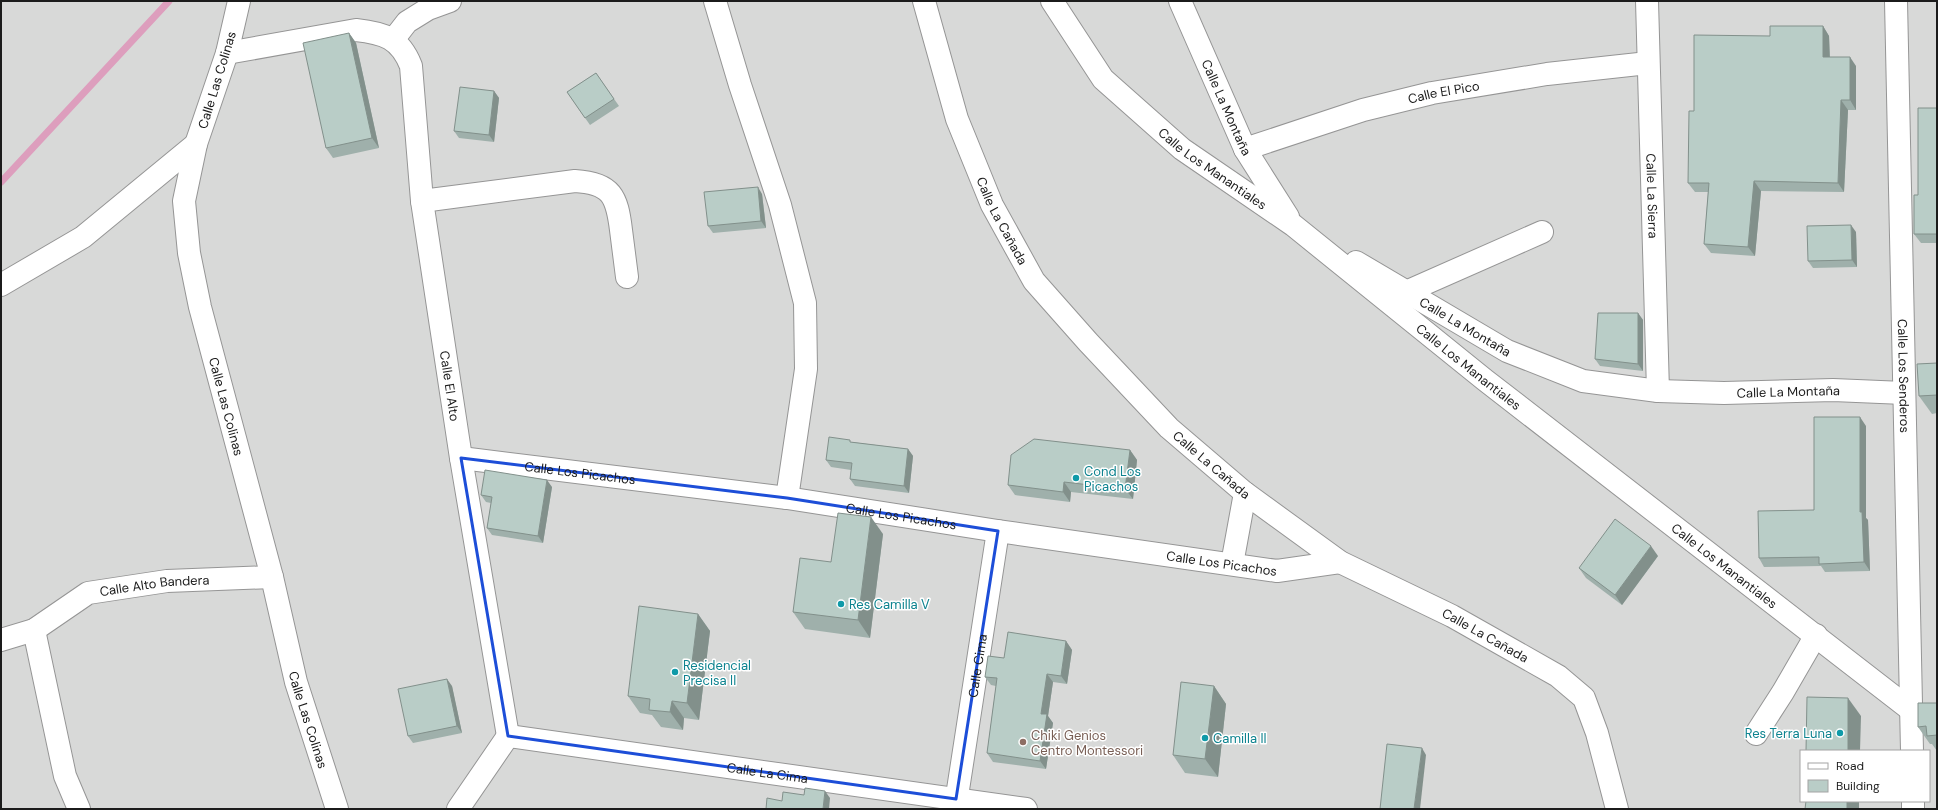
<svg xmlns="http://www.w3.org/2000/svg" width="1938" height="810" font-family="'DM Sans',sans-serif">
<rect width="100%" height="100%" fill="#e0eded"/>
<!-- residential -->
<path fill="#d8d9d8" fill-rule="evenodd" d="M1,1H1937V809H1ZM1801,751H1929V801H1801Z"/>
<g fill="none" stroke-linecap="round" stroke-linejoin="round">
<!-- stream -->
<polyline stroke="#dd9ebd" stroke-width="7" points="1,182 169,1"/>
<!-- street casing -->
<g stroke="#959595" stroke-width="24">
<g id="street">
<path id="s1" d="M239,1L227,53L196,144L184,201L189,253L200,307L272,577L296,682L337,809"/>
<polyline points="715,1 740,85 780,205 805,303 806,369 787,498"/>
<path id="s2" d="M924,1L957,119L992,205L1034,281L1088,342L1169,428L1245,493L1340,562L1452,616L1558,676L1584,698L1597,733L1617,809"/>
<path id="s3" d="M1052,1L1103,79L1182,149L1293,225L1485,380L1911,710"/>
<path id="s4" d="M1180,1L1245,149L1288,217"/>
<path id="s5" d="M1647,1L1658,391"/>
<path id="s6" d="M1896,1L1912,751"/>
<polyline points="393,40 407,22 428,9 450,1"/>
<path id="s7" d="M227,53L356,30C384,33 400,38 411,66L422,201L461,458L508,736"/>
<path id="s8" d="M1245,149L1363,110L1432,93L1547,74L1648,63"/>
<path d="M422,201L575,181C612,183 617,197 621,230C623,246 625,261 627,277"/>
<path id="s9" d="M1356,262L1507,351L1583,381L1658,391L1724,393L1833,390L1904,393"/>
<polyline points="1,285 83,237 196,144"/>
<polyline points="1406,292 1542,232"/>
<path id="s10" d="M461,458L787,498L998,531L1277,571L1340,562"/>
<polyline points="1232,564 1245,493"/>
<polyline points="34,630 65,776 79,809"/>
<path id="s11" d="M1,640L34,630L88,593L167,581L272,577"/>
<polyline points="1756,734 1783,692 1816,635"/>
<path id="s12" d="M508,736L1026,809"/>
<polyline points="1913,801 1913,809"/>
<polyline points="458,809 508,736"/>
<path id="s13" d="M955,809L998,531"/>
</g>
</g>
<!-- street -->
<use href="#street" stroke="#fff" stroke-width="22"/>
</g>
<!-- wall -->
<g fill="#9fb0ab">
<polygon points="1823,26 1829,36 1830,57 1856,66 1856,110 1848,110 1844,192 1761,191 1755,256 1711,253 1704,244 1708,192 1695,192 1688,183 1694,111"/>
<polygon points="349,33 356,43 379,148 333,158 326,148"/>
<polygon points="596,73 619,106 590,125 567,92"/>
<polygon points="494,91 499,98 494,142 459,138 454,131"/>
<polygon points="1937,108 1937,243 1921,243 1914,234 1918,195"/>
<polygon points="762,194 766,228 713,233 708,226"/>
<polygon points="1856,232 1857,267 1813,268 1808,261"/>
<polygon points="1638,313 1643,320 1643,371 1600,366 1595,359"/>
<polygon points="1937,363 1937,413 1932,414 1919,396"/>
<polygon points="1866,426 1866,518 1868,520 1870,571 1825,572 1821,566 1764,567 1759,558 1814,510"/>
<polygon points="852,442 908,449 913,456 909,493 855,486 850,479 851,470 831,467 826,460"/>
<polygon points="1130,450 1137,460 1133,499 1071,492 1070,502 1015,495 1008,485"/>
<polygon points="552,487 543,543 492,535 487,528 491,503 486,502 481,495"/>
<polygon points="883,534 870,638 805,629 793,612 831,562"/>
<polygon points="1658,556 1622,605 1586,578 1579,568"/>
<polygon points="698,614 710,631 699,720 684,718 683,730 661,727 652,715 640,713 628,696"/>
<polygon points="1066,641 1072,650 1067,684 1053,682 1048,716 1053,723 1046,769 993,762 987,753 996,686 991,685 985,677 1004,658"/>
<polygon points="452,686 462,733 413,743 408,736"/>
<polygon points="1214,686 1226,704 1218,777 1185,773 1173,755"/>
<polygon points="1937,703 1937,751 1932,744 1930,744 1918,727"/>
</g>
<!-- shaded-wall -->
<g fill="#82908b">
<polygon points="1823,26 1829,36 1830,66 1823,57"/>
<polygon points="349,33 356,43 379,148 372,138"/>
<polygon points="1850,57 1856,66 1856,110 1850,100"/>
<polygon points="494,91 499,98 494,142 489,135"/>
<polygon points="1841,100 1848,110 1844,192 1838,183"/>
<polygon points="1754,181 1761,191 1755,256 1748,247"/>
<polygon points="758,187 762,194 766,228 761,221"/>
<polygon points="1851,225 1856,232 1857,267 1852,260"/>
<polygon points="1638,313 1643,320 1643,371 1638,364"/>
<polygon points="1860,417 1866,426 1866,518 1868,520 1870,571 1864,562 1860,512"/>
<polygon points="908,449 913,456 909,493 904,486"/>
<polygon points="1130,450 1137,460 1133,499 1125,489"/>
<polygon points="547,480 552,487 543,543 538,536"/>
<polygon points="1064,482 1071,492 1070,502 1063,492"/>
<polygon points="871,517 883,534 870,638 858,620"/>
<polygon points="1651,546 1658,556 1622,605 1615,595"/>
<polygon points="698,614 710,631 699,720 687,703"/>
<polygon points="1066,641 1072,650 1067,684 1061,676"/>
<polygon points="1047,674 1053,682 1048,716 1053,723 1046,769 1040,761 1041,714"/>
<polygon points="447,679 452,686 462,733 457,726"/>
<polygon points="1214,686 1226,704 1218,777 1205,759"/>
<polygon points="1848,698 1861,716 1860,751 1848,751"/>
<polygon points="672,701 684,718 683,730 670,712"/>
<polygon points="1422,748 1426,755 1420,809 1414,809"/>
<polygon points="825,791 830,798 829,809 823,809"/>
<rect x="1847" y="801" width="12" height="8"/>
</g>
<!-- building -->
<g fill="#b9cdc7" stroke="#82908b">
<polygon points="1770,26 1823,26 1823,57 1850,57 1850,100 1841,100 1838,183 1754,181 1748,247 1704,244 1709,183 1688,183 1689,111 1694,111 1694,35 1770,36"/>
<polygon points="349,33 372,138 326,148 303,43"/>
<polygon points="596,73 614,99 585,118 567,92"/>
<polygon points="460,87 494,91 489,135 454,131"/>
<polygon points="1918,108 1937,108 1937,234 1914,234 1914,195 1918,195"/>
<polygon points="758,187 761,221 708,226 704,192"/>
<polygon points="1851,225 1852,260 1808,261 1807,226"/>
<polygon points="1598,313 1638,313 1638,364 1595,359"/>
<polygon points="1937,363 1937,395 1919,396 1917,364"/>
<polygon points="1814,417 1860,417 1860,512 1862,512 1864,562 1819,564 1819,557 1759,558 1758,511 1814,510"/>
<polygon points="829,437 850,440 850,442 908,449 904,486 850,479 852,463 826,460"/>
<polygon points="1034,439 1130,450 1125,489 1064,482 1063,492 1008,485 1011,455"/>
<polygon points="485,470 547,480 538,536 487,528 492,497 481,495"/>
<polygon points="838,513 871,517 858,620 793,612 800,558 831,562"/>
<polygon points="1615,519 1651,546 1615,595 1579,568"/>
<polygon points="639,606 698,614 687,703 672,701 670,712 649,710 650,699 628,696"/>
<polygon points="1008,632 1066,641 1061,676 1047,674 1041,714 1047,714 1040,761 987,753 997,678 985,677 988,656 1004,658"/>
<polygon points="447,679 457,726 408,736 398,689"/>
<polygon points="1181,682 1214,686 1205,759 1173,755"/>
<polygon points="1807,697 1848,698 1848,751 1806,751"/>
<polygon points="1918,703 1937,703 1937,735 1927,736 1926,726 1918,727"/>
<polygon points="1387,744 1422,748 1414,809 1380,809"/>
<polygon points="805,788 825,791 823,809 766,809 767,798 782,801 783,792 804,795"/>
<polygon points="1806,801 1847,801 1847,809 1805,809"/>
</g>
<!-- marked area -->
<path fill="none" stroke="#1d4ed8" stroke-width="3" stroke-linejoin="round" d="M461,458L787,498L998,531L956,799L508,736Z"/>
<!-- markers -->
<g fill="#0f9aa8" stroke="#fff" stroke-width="1.5">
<circle cx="1076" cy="478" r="4"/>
<circle cx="841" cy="604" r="4"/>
<circle cx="675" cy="672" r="4"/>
<circle cx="1840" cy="733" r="4"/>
<circle cx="1205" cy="738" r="4"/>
</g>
<circle fill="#8d6e63" stroke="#fff" stroke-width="1.5" cx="1023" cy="742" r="4"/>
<g text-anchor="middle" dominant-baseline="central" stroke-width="3" stroke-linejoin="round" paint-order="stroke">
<!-- street labels -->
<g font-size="13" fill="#1b1b1b" stroke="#fff">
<text transform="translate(217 80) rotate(-73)">Calle Las Colinas</text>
<text stroke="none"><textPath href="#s8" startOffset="207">Calle El Pico</textPath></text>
<text stroke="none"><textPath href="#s4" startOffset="116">Calle La Montaña</textPath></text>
<text stroke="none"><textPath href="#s3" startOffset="235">Calle Los Manantiales</textPath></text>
<text stroke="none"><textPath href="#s5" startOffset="195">Calle La Sierra</textPath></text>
<text stroke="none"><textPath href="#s2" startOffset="234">Calle La Cañada</textPath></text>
<text stroke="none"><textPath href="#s9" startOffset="127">Calle La Montaña</textPath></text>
<text stroke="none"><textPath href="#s3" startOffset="559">Calle Los Manantiales</textPath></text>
<text stroke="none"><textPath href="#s6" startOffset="375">Calle Los Senderos</textPath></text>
<text stroke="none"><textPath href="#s7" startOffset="524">Calle El Alto</textPath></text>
<text stroke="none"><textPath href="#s9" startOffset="463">Calle La Montaña</textPath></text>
<text stroke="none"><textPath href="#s1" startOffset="418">Calle Las Colinas</textPath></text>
<text stroke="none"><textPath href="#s2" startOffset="558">Calle La Cañada</textPath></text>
<text stroke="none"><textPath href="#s10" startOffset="120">Calle Los Picachos</textPath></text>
<text stroke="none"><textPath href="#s10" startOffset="444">Calle Los Picachos</textPath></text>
<text stroke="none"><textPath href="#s10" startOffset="768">Calle Los Picachos</textPath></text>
<text stroke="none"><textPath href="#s3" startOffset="883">Calle Los Manantiales</textPath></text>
<text stroke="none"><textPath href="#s11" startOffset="167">Calle Alto Bandera</textPath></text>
<text stroke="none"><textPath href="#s2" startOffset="882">Calle La Cañada</textPath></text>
<text stroke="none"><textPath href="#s13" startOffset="145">Calle Cima</textPath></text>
<text stroke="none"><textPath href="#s1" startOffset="742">Calle Las Colinas</textPath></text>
<text stroke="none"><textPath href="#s12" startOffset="262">Calle La Cima</textPath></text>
</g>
<!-- culture labels -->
<g font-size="13" fill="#0d838f" stroke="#fff" text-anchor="start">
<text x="1084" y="471">Cond Los<tspan x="1084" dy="15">Picachos</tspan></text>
<text x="849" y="604">Res Camilla V</text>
<text x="683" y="665">Residencial<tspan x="683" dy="15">Precisa II</tspan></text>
<text x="1832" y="733" text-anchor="end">Res Terra Luna</text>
<text x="1213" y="738">Camilla II</text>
</g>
<!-- education labels -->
<g font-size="13" fill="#785e54" stroke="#fff" text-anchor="start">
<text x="1031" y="735">Chiki Genios<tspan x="1031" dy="15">Centro Montessori</tspan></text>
</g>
</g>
<!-- border -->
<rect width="1938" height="810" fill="none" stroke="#1b1b1b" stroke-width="4"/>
<!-- legend -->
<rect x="1800" y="750" width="130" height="52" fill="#ffffff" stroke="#a4a4a4"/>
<rect x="1808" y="763" width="20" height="6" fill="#ffffff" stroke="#a4a4a4"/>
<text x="1836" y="770" font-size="12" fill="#1b1b1b">Road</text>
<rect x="1808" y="780" width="20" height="12" fill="#b9cdc7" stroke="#a4a4a4"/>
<text x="1836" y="790" font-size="12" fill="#1b1b1b">Building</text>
</svg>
